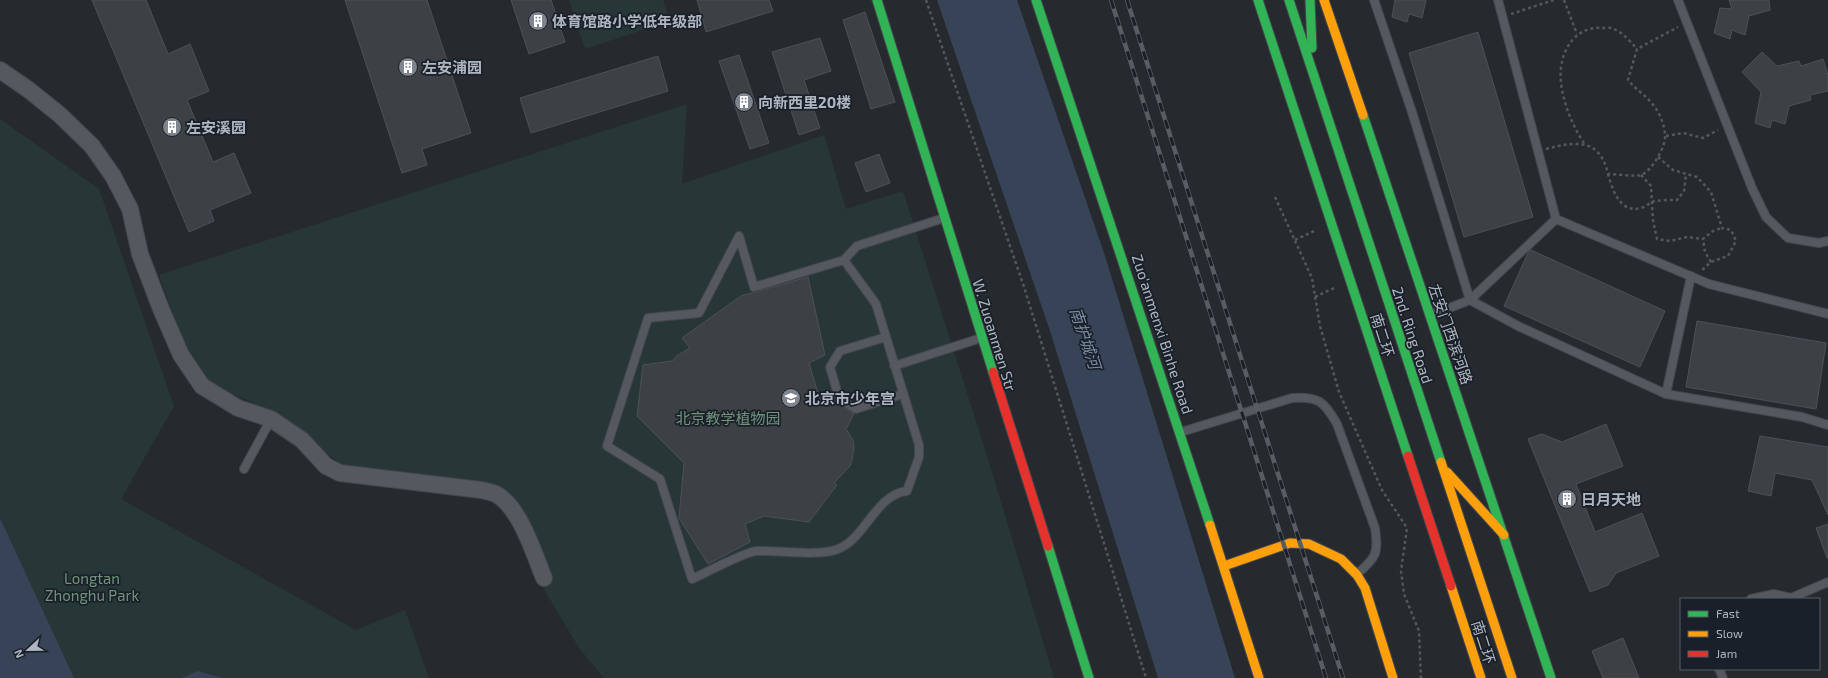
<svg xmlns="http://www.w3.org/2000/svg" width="1828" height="678" font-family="'Exo 2','Noto Sans SC',sans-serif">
<rect width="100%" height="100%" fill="#262a2f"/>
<!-- green -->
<g fill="#273637">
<polygon points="569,0 663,0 670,21 585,49"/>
<polygon points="687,104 682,184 824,135 846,209 903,191 989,462 1054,678 604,678 579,648 542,586 506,495 346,467 253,403 207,382 186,351 159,275"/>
<polygon points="0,119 99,189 174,406 121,499 356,630 405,610 429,678 0,678"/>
</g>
<!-- water -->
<g fill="#374357">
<polygon points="937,0 1017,0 1105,256 1235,678 1158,678 1050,331"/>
<polygon points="0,518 74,678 0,678"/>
<polygon points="198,671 222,678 182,678"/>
</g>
<!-- building -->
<g fill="#3d4044" stroke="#4d5157">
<polygon points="92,0 146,0 168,54 190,44 209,91 187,100 213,162 234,153 251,193 210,210 214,221 189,232"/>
<polygon points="345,0 427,0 471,133 422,149 427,165 402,173"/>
<polygon points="511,0 551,0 565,42 529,54"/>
<polygon points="697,0 769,0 773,11 706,32"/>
<polygon points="1395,0 1426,0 1422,18 1409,14 1407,22 1392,17"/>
<polygon points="1729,0 1769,0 1770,10 1749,16 1745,35 1732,30 1730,39 1714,33 1720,8 1732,9"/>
<polygon points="865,12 895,102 871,109 843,20"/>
<polygon points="1478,32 1533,217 1464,237 1409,53"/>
<polygon points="820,38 831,71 804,80 820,128 799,135 772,52"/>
<polygon points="1762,52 1777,66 1799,61 1801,66 1823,59 1828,75 1828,91 1810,95 1811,100 1789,106 1785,124 1772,120 1770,128 1755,123 1761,92 1742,72"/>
<polygon points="739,55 769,143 750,149 719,61"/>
<polygon points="658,56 668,91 531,133 520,98"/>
<polygon points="879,154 890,183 866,192 855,163"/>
<polygon points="1531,250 1665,311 1640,367 1504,306 1528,253"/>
<polygon points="808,277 825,355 809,363 819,397 826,395 854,414 846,429 853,440 854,448 852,460 850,466 834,483 837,485 809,522 764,516 745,524 750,542 708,564 679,518 684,463 637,416 643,365 672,361 678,355 690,348 682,338 741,296"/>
<polygon points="1697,321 1826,343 1816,409 1686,387"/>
<polygon points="1606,424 1623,466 1576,484 1595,532 1642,513 1659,556 1616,573 1608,585 1590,592 1528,439 1542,434 1562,442"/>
<polygon points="1760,436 1828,447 1828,515 1812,480 1775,473 1771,496 1748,491"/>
<polygon points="1828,524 1828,558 1827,558 1816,528"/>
<polygon points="1623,638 1639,678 1603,678 1592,651"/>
</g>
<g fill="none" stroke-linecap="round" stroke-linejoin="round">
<!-- lane casing -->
<g stroke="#43464a" stroke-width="10">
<g id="lane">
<polyline points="1374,0 1412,112 1470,300 1431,315"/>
<polyline points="1498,0 1556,219 1709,284 1828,314"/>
<polyline points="1678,0 1752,188 1766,217 1788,238 1819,243 1828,241"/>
<polyline points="1556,219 1470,300 1518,326 1666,394 1802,417 1828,425"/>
<path d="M739,236L754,287L844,260L876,304L919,445V457L907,491C875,495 866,538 838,549C818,557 779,550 756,551C745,552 705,573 692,579L660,479L607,446L648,318L699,313Z"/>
<polyline points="844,260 857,246 944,218"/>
<polyline points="886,337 840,351 830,367 839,398 856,409 903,394"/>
<polyline points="894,366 981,338"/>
<polyline points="1666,394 1691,276"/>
<path d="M1181,432L1292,398C1318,396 1324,401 1337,424L1375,528C1379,553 1376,558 1357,574"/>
<polyline points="244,469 271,419"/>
<polyline points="1751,599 1774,594 1791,598 1828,582"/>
<polyline points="1719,669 1723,678"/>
</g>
</g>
<!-- street casing -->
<g stroke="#43464a" stroke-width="18">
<path id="street" d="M0,70L29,90L60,115L92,146L113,176L130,209L140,254L161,309L181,355L202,386L238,408L271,419L302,440L326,466L340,473L481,490C485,491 491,492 496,494C520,507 534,554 544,578"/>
</g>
<!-- fast casing -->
<g stroke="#43464a" stroke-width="11">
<g id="fast">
<polyline points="877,0 993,372"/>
<polyline points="1036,0 1210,525"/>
<polyline points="1258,0 1408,456"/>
<polyline points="1289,0 1441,462"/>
<polyline points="1310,0 1312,48"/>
<polyline points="1363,115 1551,678"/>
<polyline points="1048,546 1089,678"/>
</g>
</g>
<!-- slow casing -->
<g stroke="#43464a" stroke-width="11">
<g id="slow">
<polyline points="1324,0 1363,115"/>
<polyline points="1441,462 1512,678"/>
<polyline points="1447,472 1504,535"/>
<polyline points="1210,525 1259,678"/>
<polyline points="1224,566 1290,543 1309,544 1341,559 1357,575 1365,588 1393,678"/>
<polyline points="1451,586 1481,678"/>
</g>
</g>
<!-- jam casing -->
<g stroke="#43464a" stroke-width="11">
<g id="jam">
<polyline points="993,372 1048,546"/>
<polyline points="1408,456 1451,586"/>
</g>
</g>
<!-- path -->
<g stroke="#53585c" stroke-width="2.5" stroke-dasharray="3 3" stroke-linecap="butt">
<polyline points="926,0 1024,287 1146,678"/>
<polyline points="1564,0 1577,34"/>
<polyline points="1511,14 1554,0"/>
<polyline points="1666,136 1683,133 1703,138 1718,130"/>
<path d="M1584,143C1570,123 1556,86 1562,62C1566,42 1581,26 1602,28C1605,28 1611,27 1614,29C1623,33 1631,42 1637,49"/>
<path d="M1546,149C1576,141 1600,138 1608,174C1616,174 1635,177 1641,175C1652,171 1667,145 1665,134C1664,124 1660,114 1654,106C1647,96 1636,90 1628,80L1637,49L1678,27"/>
<polyline points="1658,157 1673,170 1697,177 1711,192 1722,228 1731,230 1736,241 1728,256 1711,262 1702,270"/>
<path d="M1608,174C1612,189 1620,214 1641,208C1646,207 1650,202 1655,201C1662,200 1670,200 1677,200L1684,191L1686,174"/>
<polyline points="1641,175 1651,186 1653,220 1657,239 1670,241 1687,237 1703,239"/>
<polyline points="1275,197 1312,278 1320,326 1339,392 1382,490 1407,528 1401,571 1404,594 1419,631 1421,678"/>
<polyline points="1295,240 1314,231"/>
<polyline points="1711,262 1705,252 1703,239 1713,231 1722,228"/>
<polyline points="1315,297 1334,288"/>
</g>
<!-- lane -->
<use href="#lane" stroke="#55585e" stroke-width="8"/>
<!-- street -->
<use href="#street" stroke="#55585e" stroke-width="16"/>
<!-- fast -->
<use href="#fast" stroke="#30b455" stroke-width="9"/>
<!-- slow -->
<use href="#slow" stroke="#ff9f0a" stroke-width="9"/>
<!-- jam -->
<use href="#jam" stroke="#e5322d" stroke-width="9"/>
<!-- rail casing -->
<g stroke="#595c61" stroke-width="4.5">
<g id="rail">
<polyline points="1111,0 1326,678"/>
<polyline points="1127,0 1343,678"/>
</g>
</g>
<!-- rail -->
<use href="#rail" stroke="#1a2029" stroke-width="3" stroke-dasharray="9" stroke-linecap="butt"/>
</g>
<!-- icons -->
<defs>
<g id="building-disc" transform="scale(1)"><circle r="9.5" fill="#7f858e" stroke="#1a2029"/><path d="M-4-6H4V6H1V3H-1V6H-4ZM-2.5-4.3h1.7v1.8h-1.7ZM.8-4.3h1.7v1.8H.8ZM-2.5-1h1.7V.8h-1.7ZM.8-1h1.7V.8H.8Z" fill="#fff"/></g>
<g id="university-disc" transform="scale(1)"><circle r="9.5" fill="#7f858e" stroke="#1a2029"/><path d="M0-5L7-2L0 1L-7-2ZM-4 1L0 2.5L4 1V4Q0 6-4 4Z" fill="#fff"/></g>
</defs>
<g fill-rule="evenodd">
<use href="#building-disc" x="538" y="21"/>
<use href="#building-disc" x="408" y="67"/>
<use href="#building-disc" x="744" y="102"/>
<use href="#building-disc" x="172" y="127"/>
<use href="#university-disc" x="791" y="398"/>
<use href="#building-disc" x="1567" y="499"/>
</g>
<g text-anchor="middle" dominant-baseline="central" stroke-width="3.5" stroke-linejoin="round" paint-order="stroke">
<!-- poi labels -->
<g font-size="15" font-weight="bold" fill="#afb6c1" stroke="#1a2029" text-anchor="start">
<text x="552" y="21">体育馆路小学低年级部</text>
<text x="422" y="67">左安浦园</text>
<text x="758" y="102">向新西里20楼</text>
<text x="186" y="127">左安溪园</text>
<text x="805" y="398">北京市少年宫</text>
<text x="1581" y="499">日月天地</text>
</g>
<!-- street labels -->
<g font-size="15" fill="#afb6c1" stroke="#1a2029">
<text transform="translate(1163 334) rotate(72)">Zuo'anmenxi Binhe Road</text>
<text transform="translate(1451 334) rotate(71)">左安门西滨河路</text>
<text transform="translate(995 335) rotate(73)">W. Zuoanmen Str</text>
<text transform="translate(1383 335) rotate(72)">南二环</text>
<text transform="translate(1413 335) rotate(72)">2nd. Ring Road</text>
<text transform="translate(1484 642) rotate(72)">南二环</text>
</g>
<!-- park labels -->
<g font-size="15" fill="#71947a" stroke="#1a2029">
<text x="728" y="418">北京教学植物园</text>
<text x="92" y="578">Longtan<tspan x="92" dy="17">Zhonghu Park</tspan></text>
</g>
<!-- water labels -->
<g font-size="16" font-style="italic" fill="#7b8da6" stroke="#1a2029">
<text transform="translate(1086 338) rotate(71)">南护城河</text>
</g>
</g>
<!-- legend -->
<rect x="1680" y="598" width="140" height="72" fill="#1a2029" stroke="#565c66"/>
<rect x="1688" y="611" width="20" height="6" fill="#30b455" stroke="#565c66"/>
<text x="1716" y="618" font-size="12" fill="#afb6c1">Fast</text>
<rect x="1688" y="631" width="20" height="6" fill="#ff9f0a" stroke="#565c66"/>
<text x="1716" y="638" font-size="12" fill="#afb6c1">Slow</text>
<rect x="1688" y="651" width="20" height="6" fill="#e5322d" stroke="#565c66"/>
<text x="1716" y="658" font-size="12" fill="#afb6c1">Jam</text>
<!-- north arrow -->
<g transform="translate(28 650) rotate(248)" stroke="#1a2029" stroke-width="3" paint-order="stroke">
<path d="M0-3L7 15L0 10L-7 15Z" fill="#afb6c1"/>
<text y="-6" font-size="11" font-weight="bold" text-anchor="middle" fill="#afb6c1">N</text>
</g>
</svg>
